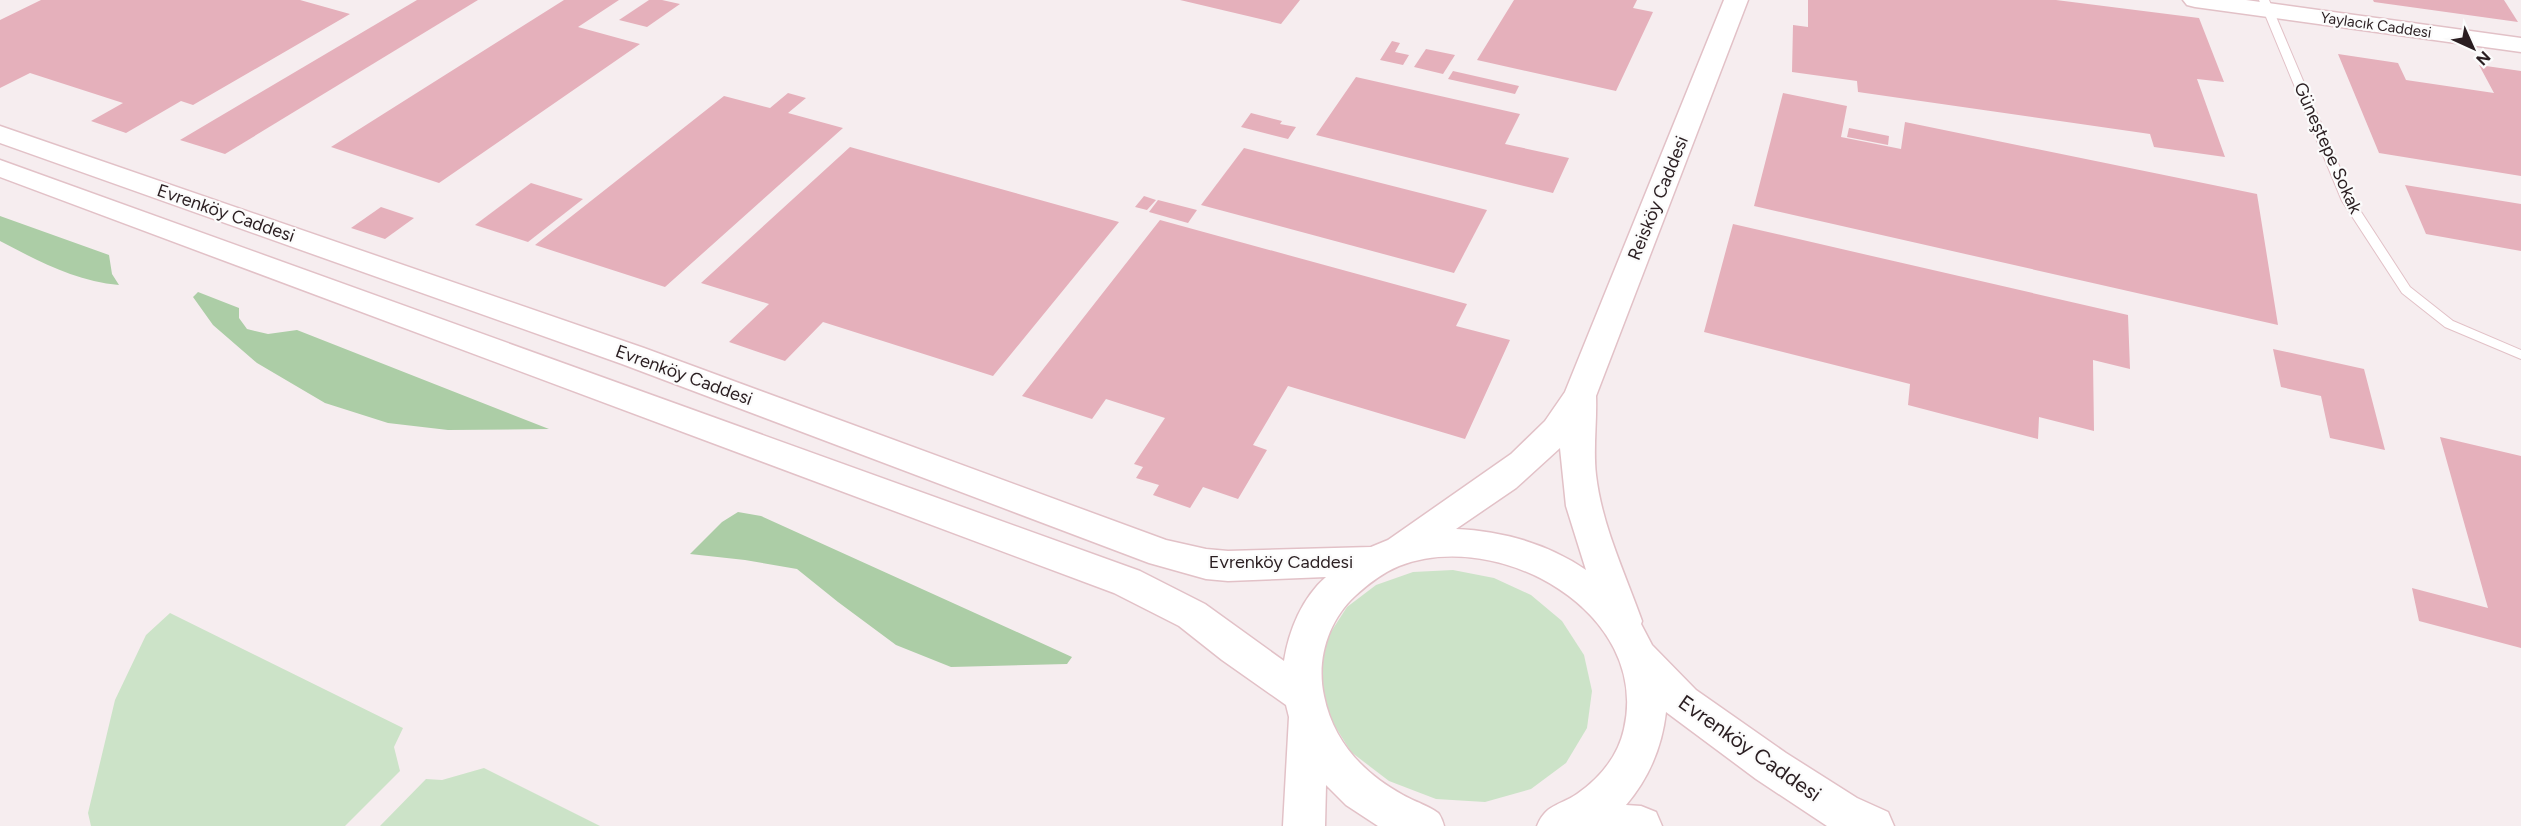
<svg xmlns="http://www.w3.org/2000/svg" width="2521" height="826" font-family="Figtree,sans-serif">
<rect width="100%" height="100%" fill="#fbfbfb"/>
<!-- built -->
<rect fill="#f6edef" x="0" y="0" width="2521" height="826"/>
<!-- green -->
<g fill="#cce3c8">
<polygon points="1453,570 1494,578 1531,595 1562,621 1584,655 1592,691 1587,728 1566,763 1531,789 1485,802 1436,799 1389,781 1351,752 1328,715 1319,675 1327,638 1347,607 1376,585 1413,572"/>
<polygon points="170,613 403,728 394,747 400,771 345,826 91,826 88,813 115,700 146,635"/>
<polygon points="484,768 600,826 380,826 426,779 442,780"/>
</g>
<!-- water -->
<g fill="#accda6">
<path d="M0,216L109,255L112,274L119,285C75,281 38,261 0,241Z"/>
<polygon points="198,292 239,308 239,318 247,329 268,334 297,330 549,429 448,430 388,423 325,403 257,363 213,325 193,297"/>
<polygon points="738,512 761,516 1072,657 1067,664 951,667 896,645 838,602 797,569 745,560 690,554 722,522"/>
</g>
<!-- building -->
<g fill="#e5b0bb">
<polygon points="41,0 300,0 350,14 193,105 181,101 126,133 91,121 123,103 30,73 0,88 0,20"/>
<polygon points="417,0 478,0 225,154 180,140"/>
<polygon points="564,0 619,0 578,27 640,44 439,183 331,147"/>
<polygon points="649,0 662,0 680,4 647,27 619,20"/>
<polygon points="1180,0 1300,0 1281,24"/>
<polygon points="1514,0 1637,0 1633,8 1653,12 1616,91 1477,60"/>
<polygon points="1808,0 2056,0 2199,18 2224,82 2197,79 2225,157 2154,147 2150,134 1858,92 1857,81 1792,72 1793,25 1808,27"/>
<polygon points="2373,0 2504,0 2518,22 2374,2"/>
<polygon points="1392,41 1400,43 1395,52 1409,55 1403,65 1380,60"/>
<polygon points="1426,49 1455,55 1443,74 1414,67"/>
<polygon points="2338,54 2398,63 2406,80 2494,93 2479,65 2521,71 2521,176 2379,153"/>
<polygon points="1453,71 1519,86 1515,94 1448,79"/>
<polygon points="1356,77 1520,114 1505,144 1569,158 1553,193 1316,135"/>
<polygon points="788,93 806,98 788,113 843,128 665,287 535,245 724,96 770,108"/>
<polygon points="1783,93 1847,106 1841,137 1901,149 1905,122 2257,194 2278,325 1754,206"/>
<polygon points="1251,113 1282,121 1280,124 1296,127 1288,139 1241,127"/>
<polygon points="1849,128 1889,136 1888,145 1847,137"/>
<polygon points="850,147 1119,222 993,376 823,322 785,361 729,342 769,304 701,283"/>
<polygon points="1244,148 1487,210 1454,273 1201,205"/>
<polygon points="531,183 583,199 528,242 475,225"/>
<polygon points="2405,185 2521,204 2521,251 2426,234"/>
<polygon points="1144,196 1156,200 1147,210 1135,207"/>
<polygon points="1158,200 1197,210 1188,223 1149,212"/>
<polygon points="381,207 414,218 385,239 351,228"/>
<polygon points="1160,220 1467,304 1456,326 1510,340 1465,439 1288,386 1253,445 1267,450 1238,499 1203,487 1190,508 1153,495 1159,485 1136,478 1143,467 1134,464 1165,418 1106,399 1092,419 1022,396"/>
<polygon points="1733,224 2128,315 2130,369 2093,360 2094,431 2039,417 2038,439 1908,405 1910,384 1704,332"/>
<polygon points="2273,349 2364,369 2385,450 2330,438 2321,396 2281,387"/>
<polygon points="2440,437 2521,456 2521,648 2419,621 2412,588 2488,608"/>
</g>
<g fill="none" stroke-linecap="round" stroke-linejoin="round">
<!-- lane casing -->
<g stroke="#e2c1c7" stroke-width="2">
<polygon id="lane" points="2259,0 2269,0 2354,201 2410,287 2453,321 2521,350 2521,359 2445,327 2402,293 2342,201"/>
</g>
<!-- secondary casing -->
<g stroke="#e2c1c7" stroke-width="3">
<g id="secondary">
<path d="M1724,0H1748L1596,396C1597,422 1593,448 1596,475C1602,526 1625,573 1642,621L1641,624L1652,645L1696,690L1786,753L1857,798L1888,812L1894,826H1827L1756,779L1666,712C1662,747 1649,778 1626,805L1641,806L1656,812L1662,826H1537C1546,804 1559,806 1577,794C1600,778 1618,756 1624,729C1651,612 1498,527 1399,566C1382,573 1368,584 1355,596C1328,621 1316,660 1324,696C1333,741 1363,773 1403,795C1411,800 1434,808 1439,814C1441,817 1443,822 1444,826H1378L1346,805L1326,785L1325,826H1283L1289,717L1286,705L1222,660L1179,626L1114,593L0,177V160L1140,571L1205,604L1284,661C1289,630 1302,598 1326,577L1228,581L1206,579L1149,563L622,364L0,143V126L644,348L1166,540L1206,549L1228,551L1371,547L1388,540L1511,454L1545,421L1565,392ZM1560,448L1566,506L1586,570C1548,544 1502,531 1456,529L1516,488Z"/>
<polygon points="2183,0 2246,0 2521,38 2521,52 2195,7 2187,5"/>
</g>
</g>
<!-- lane -->
<use href="#lane" fill="#fff" fill-rule="evenodd"/>
<!-- secondary -->
<use href="#secondary" fill="#fff" fill-rule="evenodd"/>
</g>
<g text-anchor="middle" dominant-baseline="central" stroke-width="4.5" stroke-linejoin="round" paint-order="stroke">
<!-- far-street labels -->
<g font-size="15" fill="#2a1e21" stroke="#fbfbfb">
<text transform="translate(2376 25) rotate(8)">Yaylacık Caddesi</text>
</g>
<!-- street labels -->
<g font-size="18" fill="#2a1e21" stroke="#fbfbfb">
<text transform="translate(2328 148) rotate(66)">Güneştepe Sokak</text>
<text transform="translate(1658 198) rotate(-68)">Reisköy Caddesi</text>
<text transform="translate(226 213) rotate(19)">Evrenköy Caddesi</text>
<text transform="translate(684 375) rotate(20)">Evrenköy Caddesi</text>
<text x="1281" y="562">Evrenköy Caddesi</text>
</g>
<!-- near-street labels -->
<g font-size="21" fill="#2a1e21" stroke="#fbfbfb">
<text transform="translate(1750 748) rotate(35)">Evrenköy Caddesi</text>
</g>
</g>
<!-- north arrow -->
<g transform="translate(2473 48) rotate(135)" stroke="#fbfbfb" stroke-width="4.5" paint-order="stroke">
<path d="M0-4.5L10 22L0 15L-10 22Z" fill="#2a1e21"/>
<text y="-9" font-size="16" font-weight="bold" text-anchor="middle" fill="#2a1e21">N</text>
</g>
</svg>
